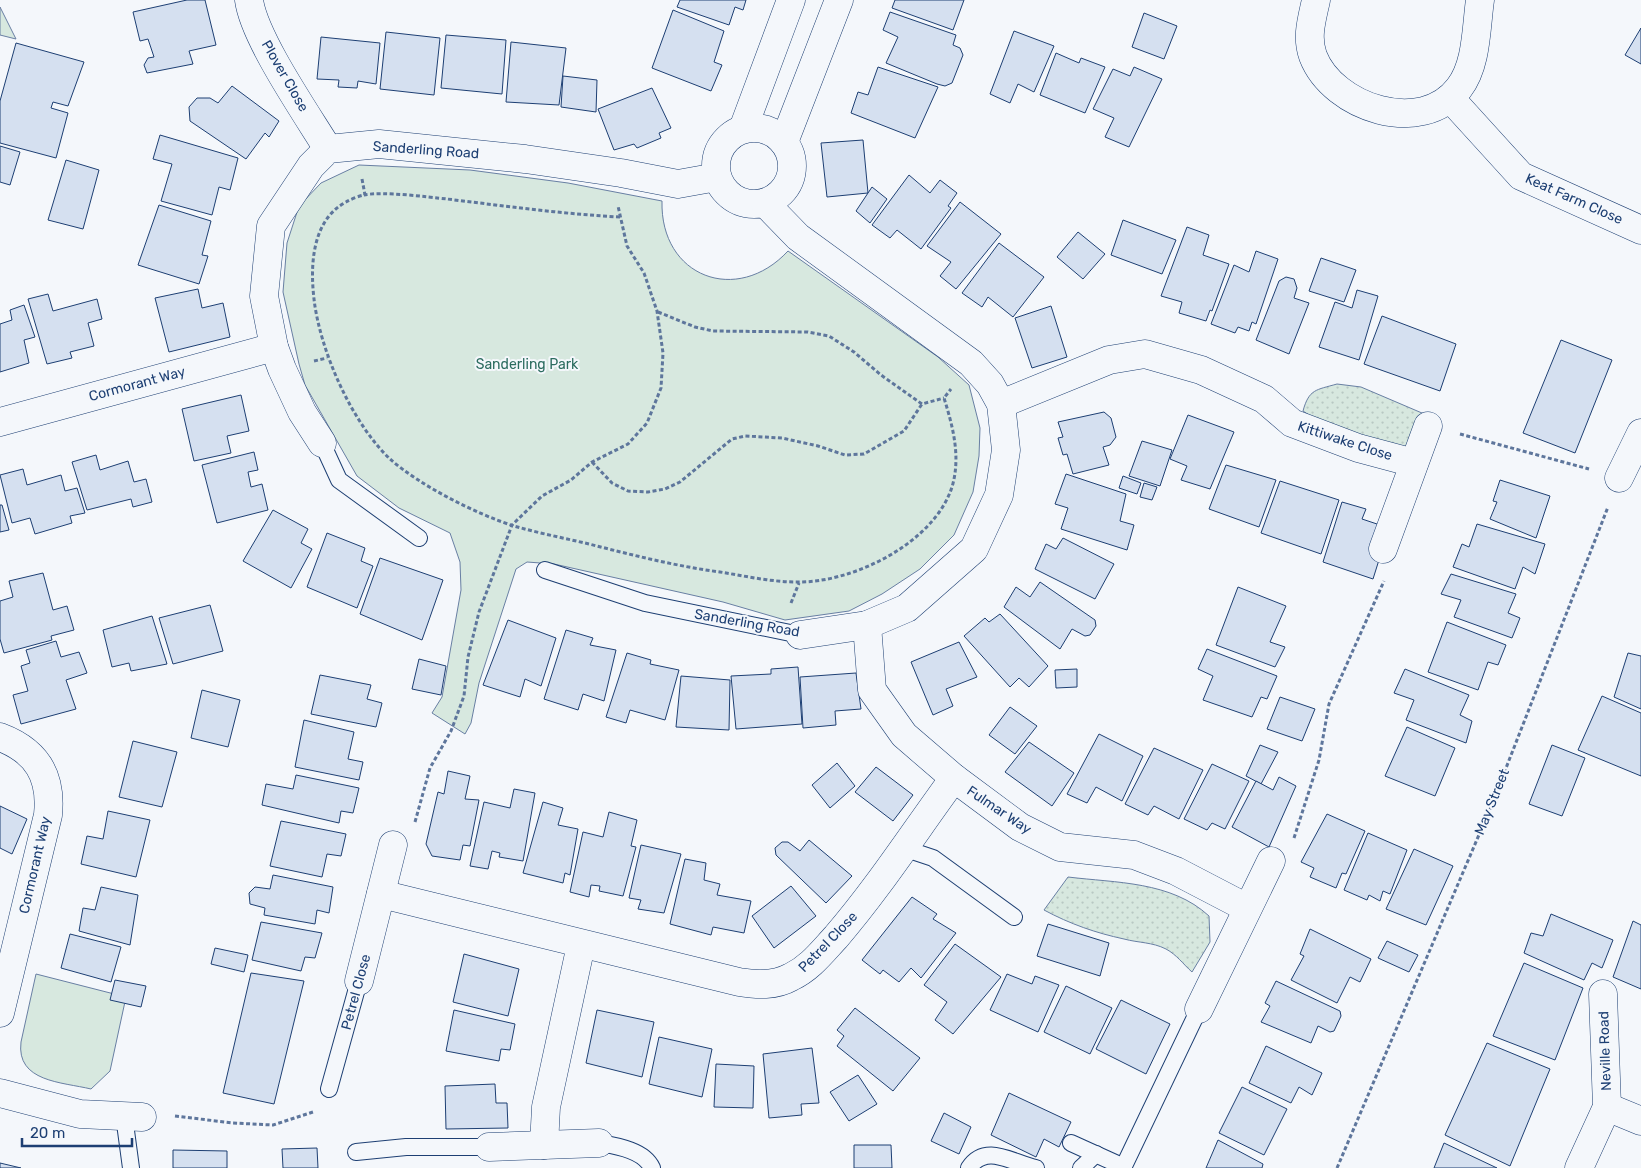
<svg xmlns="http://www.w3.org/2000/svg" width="1641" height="1168" font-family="Rubik,sans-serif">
<defs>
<pattern id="grass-dots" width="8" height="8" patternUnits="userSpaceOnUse" patternTransform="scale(1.25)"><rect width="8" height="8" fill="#d7e8df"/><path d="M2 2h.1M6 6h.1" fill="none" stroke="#b8c8c3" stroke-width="1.8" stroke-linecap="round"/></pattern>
</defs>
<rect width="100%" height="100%" fill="#f4f7fb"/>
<!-- grass -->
<g fill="url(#grass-dots)" stroke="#687fa3">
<path d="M1337,384L1361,387L1436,419L1412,446L1394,450L1312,417L1303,411C1309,389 1316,390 1337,384Z"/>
<path d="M1068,877C1116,883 1171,881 1209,916L1210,942L1192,972C1183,964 1177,955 1166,949C1152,942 1139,943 1124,939C1096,933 1070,924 1044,910Z"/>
</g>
<!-- green -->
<g fill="#d7e8df" stroke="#687fa3">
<polygon points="0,7 16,39 0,35"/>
<path d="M359,165L470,170L568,183L662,201C660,277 737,306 788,251L938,357L969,385L980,428L979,456L973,492L954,535L920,569L882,594L849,611L785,620L723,602L554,564L527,562L516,569L479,683L471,723L465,734L432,713L442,697L461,590L460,562L450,533L399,508L357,476L305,385L299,364L283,292L287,243L299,206L321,183Z"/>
<path d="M36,974L126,997L110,1071L91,1089C62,1082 16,1082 21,1042Z"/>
</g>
<!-- building -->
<g fill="#d5e0f0" stroke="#1d3f73">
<polygon points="187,0 205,0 216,45 189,51 193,64 147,73 144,65 148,58 154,57 148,39 140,41 133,12"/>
<polygon points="680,0 746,0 743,10 735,7 729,25 677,7"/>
<polygon points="895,0 964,0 953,30 892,8"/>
<polygon points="673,10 724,31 714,62 722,65 711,91 652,68"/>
<polygon points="890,12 956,35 953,45 960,48 963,55 952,83 945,86 937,84 886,63 898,37 883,30"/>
<polygon points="1144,13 1177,26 1164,59 1132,47"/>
<polygon points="1641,28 1641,64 1625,55"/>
<polygon points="1014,31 1054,46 1034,92 1018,84 1010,103 990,94"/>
<polygon points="386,32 440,38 434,95 380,89"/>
<polygon points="446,35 506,40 502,94 441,88"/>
<polygon points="321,37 380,43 376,84 358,81 357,88 338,87 339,80 317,79"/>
<polygon points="511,42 566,48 559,105 506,102"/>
<polygon points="16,43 84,62 68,106 53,102 51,108 68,113 56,158 0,143 0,101"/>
<polygon points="1056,53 1079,63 1081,58 1105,67 1085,113 1040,95"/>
<polygon points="878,67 938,87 915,138 851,113 858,92 868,95"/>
<polygon points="1134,67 1162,79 1129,147 1105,137 1114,118 1093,109 1113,69 1130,76"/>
<polygon points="563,76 597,80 596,112 561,107"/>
<polygon points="232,86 279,121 269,137 265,133 246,159 190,121 189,107 197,98 210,98 218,103"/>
<polygon points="652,88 671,128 659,133 661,138 637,148 634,144 614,150 598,109"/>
<polygon points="160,135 238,158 230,190 219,187 212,215 161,201 172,164 153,159"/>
<polygon points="863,140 868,193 827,197 821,143"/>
<polygon points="0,146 20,152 10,185 0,182"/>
<polygon points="66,160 99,170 83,229 48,220"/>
<polygon points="909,175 930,193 940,180 957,193 948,206 951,208 921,249 897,230 890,238 872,225"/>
<polygon points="872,187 887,199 870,223 856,211"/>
<polygon points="960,202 1001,234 956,289 940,276 951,262 927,246"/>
<polygon points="159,205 211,221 202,255 208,256 199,284 138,265"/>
<polygon points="1123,220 1176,240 1162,274 1111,255"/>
<polygon points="1187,227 1209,235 1203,255 1229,264 1212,311 1210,310 1206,321 1179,313 1182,302 1161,296"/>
<polygon points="1078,232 1105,254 1083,279 1057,257"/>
<polygon points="999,243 1044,277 1013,317 988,297 982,307 962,293"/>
<polygon points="1256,251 1278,259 1256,324 1252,322 1249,331 1238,327 1235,333 1211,324 1234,265 1249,272"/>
<polygon points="1321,258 1356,270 1344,302 1309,291"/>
<polygon points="1286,277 1294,279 1297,288 1294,298 1309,303 1289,354 1256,340 1279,281"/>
<polygon points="198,289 202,308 223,303 230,337 169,352 155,298"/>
<polygon points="1357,290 1378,296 1359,360 1319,347 1335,302 1352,308"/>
<polygon points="48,294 53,311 97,299 102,319 88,323 94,346 70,352 72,358 47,364 28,299"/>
<polygon points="24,305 35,337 24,340 29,363 0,372 0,324 12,320 10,310"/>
<polygon points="1051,306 1067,357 1032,368 1015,318"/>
<polygon points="1382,316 1456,344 1440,391 1364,364"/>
<polygon points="1561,340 1612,360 1575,453 1523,433"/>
<polygon points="241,395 249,431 227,436 231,453 194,461 182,409"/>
<polygon points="1104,412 1111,418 1116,437 1110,445 1103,447 1109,465 1073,474 1067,454 1063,455 1058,438 1063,437 1058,422"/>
<polygon points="1188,415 1234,432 1210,489 1181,480 1187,466 1170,459"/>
<polygon points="1142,441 1172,450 1160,486 1129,476"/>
<polygon points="254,452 258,470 248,472 251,487 262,484 268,510 217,523 202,465"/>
<polygon points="96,455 100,470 128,461 134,482 146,479 152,502 133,507 131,499 87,510 72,462"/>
<polygon points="1226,465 1276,480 1259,527 1209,509"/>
<polygon points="23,469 27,485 61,475 65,491 77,488 85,513 70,516 72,523 35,534 30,518 12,523 0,475"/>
<polygon points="1066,474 1126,494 1120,521 1134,525 1127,550 1061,529 1068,508 1055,504"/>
<polygon points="1123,476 1141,483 1137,494 1119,488"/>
<polygon points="1500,480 1550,496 1536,538 1490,519 1497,502 1493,501"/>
<polygon points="1280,481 1339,500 1321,554 1261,533"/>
<polygon points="1144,483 1157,487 1152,500 1140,497"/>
<polygon points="1342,502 1366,509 1362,519 1389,528 1373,579 1323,562"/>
<polygon points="0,505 2,505 9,530 0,532"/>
<polygon points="273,510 308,529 301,543 312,549 291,588 243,561"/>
<polygon points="1477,524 1545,544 1535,574 1523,567 1515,589 1453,567 1462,544 1469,547"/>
<polygon points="327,533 365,548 361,561 373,566 357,608 307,587"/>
<polygon points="1063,538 1114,564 1095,599 1035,569 1046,544 1056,549"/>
<polygon points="380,558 443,580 422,640 360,614"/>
<polygon points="43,573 53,610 67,606 74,630 51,636 52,640 4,653 0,639 0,601 13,597 9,581"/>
<polygon points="1451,574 1516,594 1508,613 1520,618 1512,638 1454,617 1461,600 1441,594"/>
<polygon points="1040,582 1095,620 1096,626 1090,635 1085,636 1072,629 1060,649 1004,607 1016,587 1030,597"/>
<polygon points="1238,587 1286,606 1270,642 1285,647 1275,667 1216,645"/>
<polygon points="210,605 223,651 173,664 159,618"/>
<polygon points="1000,614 1048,666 1029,687 1019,678 1010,687 964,636 985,618 989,622"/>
<polygon points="152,616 167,664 131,671 129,663 112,667 103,630"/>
<polygon points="508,620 556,638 541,686 525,679 520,697 483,685"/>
<polygon points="1447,622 1506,645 1498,665 1488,662 1478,690 1428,672"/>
<polygon points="566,630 593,638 590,645 616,650 604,701 583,694 578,710 544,699"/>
<polygon points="56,641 61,657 79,652 87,673 66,680 76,709 21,724 13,695 28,691 21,666 30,663 26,650"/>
<polygon points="959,642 977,677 946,689 953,706 933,715 911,662"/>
<polygon points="1207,649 1277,676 1267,699 1261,697 1252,717 1203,700 1213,676 1198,669"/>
<polygon points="627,653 651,660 650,664 679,670 665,720 630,710 626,723 606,717"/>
<polygon points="1628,653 1641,656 1641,709 1614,697"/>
<polygon points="419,659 446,666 441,695 412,689"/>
<polygon points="798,667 802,724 736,729 731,676 771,674 771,669"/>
<polygon points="1077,669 1077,687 1056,688 1055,670"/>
<polygon points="1405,669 1469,695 1460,715 1472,721 1466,743 1406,720 1414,700 1394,693"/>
<polygon points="856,673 861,709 835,711 836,725 803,728 800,677"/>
<polygon points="320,675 371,685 367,699 382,703 376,727 311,714"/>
<polygon points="681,676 730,680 729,730 676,727"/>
<polygon points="202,690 240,700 228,747 191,738"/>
<polygon points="1602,696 1641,713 1641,776 1578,750"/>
<polygon points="1280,697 1315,709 1302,741 1267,729"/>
<polygon points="1010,707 1037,726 1015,754 989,735"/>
<polygon points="304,720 354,732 348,759 363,762 359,780 295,767"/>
<polygon points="1407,727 1455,748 1435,796 1385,776"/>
<polygon points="1099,734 1143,756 1122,801 1096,787 1087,803 1067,794"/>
<polygon points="133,741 177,752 162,807 119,797"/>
<polygon points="1029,742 1074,773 1052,806 1005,772"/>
<polygon points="1260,745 1278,752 1261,784 1246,776"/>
<polygon points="1552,745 1585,758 1562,816 1529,804"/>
<polygon points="1154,748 1203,770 1179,819 1154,806 1148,815 1125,804"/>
<polygon points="837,763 855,786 830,808 812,785"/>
<polygon points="1212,764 1249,781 1225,829 1212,823 1207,830 1184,819"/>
<polygon points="876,767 913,795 893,821 855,792"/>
<polygon points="448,771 470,776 465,799 479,800 470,846 463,845 460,860 432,856 426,844 438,792 444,794"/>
<polygon points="296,775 359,788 353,813 341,811 339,823 262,805 266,784 293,789"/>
<polygon points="1279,777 1296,786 1269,847 1232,827 1256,781 1273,790"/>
<polygon points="514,789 535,793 523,861 499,857 500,853 492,851 488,869 470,866 484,802 510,808"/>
<polygon points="543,802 563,808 558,825 578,829 570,875 565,873 563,883 523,873"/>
<polygon points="0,806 27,819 12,854 0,848"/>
<polygon points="108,811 150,820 136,877 81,864 87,836 103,839"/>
<polygon points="609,812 637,820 631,846 636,847 623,896 599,891 600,886 591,885 589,897 570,892 583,832 603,837"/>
<polygon points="1327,814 1365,831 1346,874 1342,873 1336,888 1310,877 1314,868 1301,862"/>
<polygon points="281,821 346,834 341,856 327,854 322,877 270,866"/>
<polygon points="1368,833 1407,850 1390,894 1383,891 1380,901 1369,895 1367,900 1344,890"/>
<polygon points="809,840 852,876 826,903 776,855 775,848 782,842 788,842 800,851"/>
<polygon points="641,845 681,854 664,913 638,909 641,900 629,898"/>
<polygon points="1414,849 1453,866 1426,925 1386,909"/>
<polygon points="685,859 706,863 704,880 720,884 717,895 751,901 744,933 713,927 711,935 670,924"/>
<polygon points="273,875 333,887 329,913 317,910 315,924 264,915 265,908 250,904 249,893 255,887 270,889"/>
<polygon points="791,886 816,916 774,948 752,916"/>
<polygon points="101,887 138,895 130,945 79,931 83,908 95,910"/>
<polygon points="912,897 937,914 933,919 956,933 921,978 911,968 899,982 883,970 880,974 862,960"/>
<polygon points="1551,914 1613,940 1602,968 1592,963 1584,980 1524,953 1531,933 1543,936"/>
<polygon points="1633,921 1641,925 1641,989 1613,977"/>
<polygon points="261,922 322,933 315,958 305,957 301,971 252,960"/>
<polygon points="1048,924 1109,943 1100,976 1037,956"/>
<polygon points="1310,929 1371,959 1360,982 1350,977 1337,1003 1291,980 1304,956 1300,954"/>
<polygon points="70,934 121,947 111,982 61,968"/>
<polygon points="1387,941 1418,955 1409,972 1378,958"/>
<polygon points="955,944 1001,977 953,1034 935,1020 947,1002 924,985"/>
<polygon points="215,948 248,955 244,972 211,964"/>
<polygon points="464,954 519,969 508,1016 453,1002"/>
<polygon points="1524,963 1583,988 1555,1060 1493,1036"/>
<polygon points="251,973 304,981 274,1104 223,1093"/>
<polygon points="1007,974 1032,984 1035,976 1059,985 1038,1032 990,1010"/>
<polygon points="115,980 146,986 141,1007 110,1000"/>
<polygon points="1276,981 1340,1011 1341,1016 1334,1031 1330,1032 1318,1026 1311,1043 1261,1022 1270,1006 1265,1003"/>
<polygon points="1066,986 1112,1008 1090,1054 1044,1032"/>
<polygon points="1121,1000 1170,1024 1146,1074 1096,1049"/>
<polygon points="855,1008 920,1058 893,1091 837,1046 844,1036 837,1030"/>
<polygon points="454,1010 515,1024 510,1050 501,1049 499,1061 446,1051"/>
<polygon points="597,1010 654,1022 642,1077 586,1063"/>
<polygon points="659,1037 712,1049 702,1097 649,1084"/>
<polygon points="1487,1043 1550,1069 1510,1166 1445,1135"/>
<polygon points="1266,1046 1322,1073 1312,1095 1299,1087 1291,1103 1249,1083"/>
<polygon points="812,1048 819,1103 801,1104 802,1115 769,1118 763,1054"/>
<polygon points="716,1064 754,1066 753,1108 714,1107"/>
<polygon points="858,1075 877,1104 849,1121 830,1092"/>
<polygon points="495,1084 496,1103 507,1103 508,1128 446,1129 445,1086"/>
<polygon points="1242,1087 1287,1109 1264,1155 1219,1133"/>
<polygon points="1009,1093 1071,1122 1059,1147 1044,1139 1036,1157 991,1135"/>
<polygon points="944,1113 971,1127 959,1154 931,1141"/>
<polygon points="1218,1140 1263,1164 1262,1168 1206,1168"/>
<polygon points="1444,1143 1497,1168 1434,1168"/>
<polygon points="854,1145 891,1145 892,1168 854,1168"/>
<polygon points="317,1148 318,1168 283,1168 282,1149"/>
<polygon points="173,1150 227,1151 227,1168 173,1168"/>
<polygon points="0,1163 21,1168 0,1168"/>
</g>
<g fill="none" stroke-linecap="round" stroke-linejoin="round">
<!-- service casing -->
<g stroke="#1d3f73" stroke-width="18">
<g id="service">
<polyline points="322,443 339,480 419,538"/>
<polyline points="545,570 645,603 800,635"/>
<polyline points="903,848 933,858 1014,917"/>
<polyline points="329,1089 359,981"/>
<polyline points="124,1116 131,1168"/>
<path d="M599,1143C616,1146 644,1150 652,1168"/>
<polyline points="1071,1143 1124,1167"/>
<polyline points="356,1152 406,1147 489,1147"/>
<path d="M969,1168C986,1142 1014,1164 1036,1168"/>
<polyline points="1081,1168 1096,1154"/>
<polyline points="1123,1168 1199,1009"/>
</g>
</g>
<!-- minor casing -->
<g stroke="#1d3f73" stroke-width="29">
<g id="minor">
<path d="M249,0C254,38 306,113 328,149"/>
<path d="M1316,0C1312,19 1306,37 1313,56C1333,108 1422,137 1459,88C1477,65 1476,28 1480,0"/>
<polyline points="1450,98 1521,176 1641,230"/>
<circle cx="754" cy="166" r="38"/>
<polyline points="743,129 791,0"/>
<polyline points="784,142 839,0"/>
<polyline points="765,203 798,237 971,363 990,384 1001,404 1006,450 999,495 974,549 907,608 867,625 800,635"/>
<polyline points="1001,404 1109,360 1145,354 1201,370 1264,399 1292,423 1358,448 1414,463"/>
<polyline points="0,422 274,347"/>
<polyline points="322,443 302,412 282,369 274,347 264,296 271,226 311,166 328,149 379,144 525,159 621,173 678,184 717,177"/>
<polyline points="1619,478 1641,433"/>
<polyline points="1383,549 1428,426"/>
<polyline points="867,625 872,690 904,735 954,778 1020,827 1060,847 1134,855 1176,871 1247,908"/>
<path d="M0,737C37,751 52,776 48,815L0,1013"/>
<path d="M381,894L739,982C757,985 775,986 791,977C810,968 822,952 836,937C879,887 915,831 954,778"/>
<polyline points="359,981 393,845"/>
<polyline points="1199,1009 1271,861"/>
<polyline points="0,1093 80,1114 142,1117"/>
<polyline points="1607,1107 1641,1121"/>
<polyline points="544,1145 546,1107 581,945"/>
<polyline points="489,1147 599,1143"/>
<polyline points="1579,1168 1607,1107 1603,994"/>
</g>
</g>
<!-- path -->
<g stroke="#5e769c" stroke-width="3" stroke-dasharray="4 2.5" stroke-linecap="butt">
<polyline points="362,179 365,195"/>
<path d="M620,217C562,214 505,206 447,199C427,197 383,191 364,195C359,196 351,199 346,202C312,220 310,265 314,299C320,351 352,423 390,459C419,485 476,514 514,526C538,533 564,538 589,544C632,555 675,566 720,572C745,576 771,582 797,582C853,583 934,543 952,487C961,457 953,427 944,398L951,389"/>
<polyline points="658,312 695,327 713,331 808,332 829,336 854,352 881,375 922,404 944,398"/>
<polyline points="314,361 327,358"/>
<polyline points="1460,434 1589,469"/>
<polyline points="592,462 612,483 628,491 648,492 665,489 680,482 732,439 745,436 782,438 818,446 845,455 864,454 904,431 922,404"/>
<polyline points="791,603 799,583"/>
<polyline points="415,822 430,768 451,731 464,696 468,657 479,612 512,525 542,496 571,480 592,462 628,444 647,423 661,388 663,353 657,311 644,273 627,246 618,206"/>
<polyline points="1294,838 1319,760 1329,704 1384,581"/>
<polyline points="175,1116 233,1123 273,1125 313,1112"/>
<polyline points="1337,1168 1490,809 1608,507"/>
</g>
<!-- service -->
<use href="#service" stroke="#f4f7fb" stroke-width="16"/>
<!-- minor -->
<use href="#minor" stroke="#f4f7fb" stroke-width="28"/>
</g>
<g text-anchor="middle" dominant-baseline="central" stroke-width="4" stroke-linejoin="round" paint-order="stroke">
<!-- street labels -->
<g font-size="14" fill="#1d3f73" stroke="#f4f7fb">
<text transform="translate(285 76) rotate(60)">Plover Close</text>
<text transform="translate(426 150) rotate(4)">Sanderling Road</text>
<text transform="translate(1574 199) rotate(24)">Keat Farm Close</text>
<text transform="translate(137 384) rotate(-15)">Cormorant Way</text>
<text transform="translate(1345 441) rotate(18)">Kittiwake Close</text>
<text transform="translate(747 623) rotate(10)">Sanderling Road</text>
<text transform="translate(1492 802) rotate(-68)">May Street</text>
<text transform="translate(999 810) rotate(34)">Fulmar Way</text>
<text transform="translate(35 865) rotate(-77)">Cormorant Way</text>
<text transform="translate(828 942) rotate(-46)">Petrel Close</text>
<text transform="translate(356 992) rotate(-75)">Petrel Close</text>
<text transform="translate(1605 1051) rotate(-92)">Neville Road</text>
</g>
<!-- park labels -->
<g font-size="14" fill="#2c6c60" stroke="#f4f7fb">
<text x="527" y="364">Sanderling Park</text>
</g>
</g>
<!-- scale -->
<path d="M22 1138v8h110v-8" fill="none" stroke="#1d3f73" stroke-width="2.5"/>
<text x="30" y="1138" font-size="15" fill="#1d3f73" stroke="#f4f7fb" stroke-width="4" paint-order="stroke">20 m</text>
</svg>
